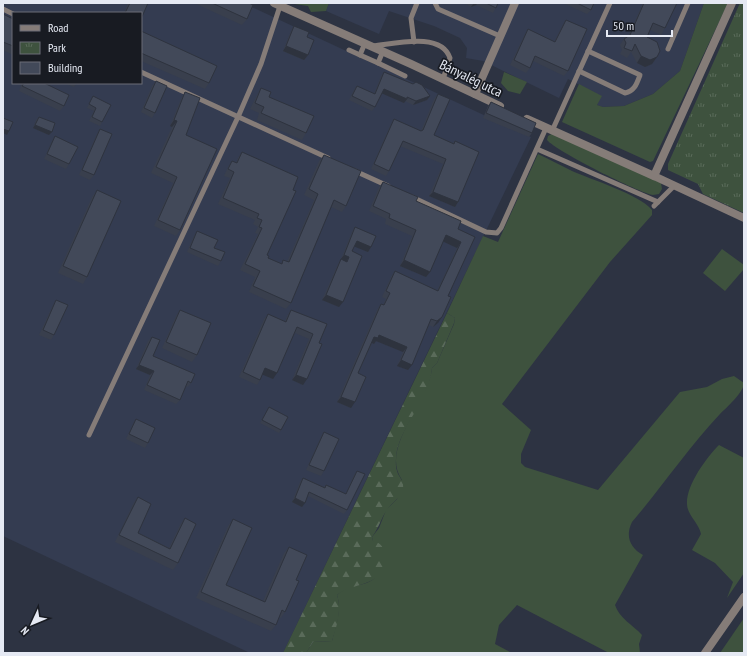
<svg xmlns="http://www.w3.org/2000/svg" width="747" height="656" font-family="'PT Sans Narrow',sans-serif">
<defs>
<pattern id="forest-firs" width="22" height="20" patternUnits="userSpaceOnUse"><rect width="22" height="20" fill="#3e523e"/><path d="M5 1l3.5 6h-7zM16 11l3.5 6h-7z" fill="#5a6b5a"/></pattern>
<pattern id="park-tufts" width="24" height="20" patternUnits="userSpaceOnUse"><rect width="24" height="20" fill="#3e523e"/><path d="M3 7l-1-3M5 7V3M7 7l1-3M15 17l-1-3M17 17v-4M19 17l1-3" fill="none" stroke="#5a6b5a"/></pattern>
</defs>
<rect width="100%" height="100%" fill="#2d3342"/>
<!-- built -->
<g fill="#343c51" fill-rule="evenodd">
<path d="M3,3H243L531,137L283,653H250L3,536ZM13,13H141V83H13Z"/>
<polygon points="329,3 704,3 680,71 653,94 624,106 603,107 597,105 601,96 568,79 559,98 483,61 466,58 467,48 460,38 434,26 389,11 379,34 326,11"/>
</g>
<!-- green -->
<g fill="#3e523e">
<polygon points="288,3 329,3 326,11 311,12 308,6"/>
<polygon points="704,3 728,3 653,161 650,162 562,122 579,84 602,96 597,105 603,107 624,106 653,94 680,71"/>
<polygon points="504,72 527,82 520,94 508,91 501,83"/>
<path d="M555,132L661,183L662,189L659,194C659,194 653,195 653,195C639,193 556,151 547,140L548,136Z"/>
<path d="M538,154C549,159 560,165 572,171C592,180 639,194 652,210V215L610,262L502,404L531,430L521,454V463L525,467L598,490L680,392L707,387L722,379L734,376L744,383C744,392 726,408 720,414C688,448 662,487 632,522C625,536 630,548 643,555L615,605C619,618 633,625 642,635L639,644L640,653H609L517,605L499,625L495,644L512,653H306L313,642L332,641C336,625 342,610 337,595C355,579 373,592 385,563L373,541L372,537L379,528L386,510L397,499L402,480C379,448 429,402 432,368L437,363L454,324L455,318L447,313L483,236L498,242Z"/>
<polygon points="722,249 744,265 744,269 725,291 703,273"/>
<path d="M719,445L744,458V573L727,598L733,582L715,563L692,550L701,534C699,523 687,515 687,504C686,485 707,457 719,445Z"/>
<polygon points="744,618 744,653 720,653"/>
</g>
<!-- forest -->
<path fill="url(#forest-firs)" d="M447,313L455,318L454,323L437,363L432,368C430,396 404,423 397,450C396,457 395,465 397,471C399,478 404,480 403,488C401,498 392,502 387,510C381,518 379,528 372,537L373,541C378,542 383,545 384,551C394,586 352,582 337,595C342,610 337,625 332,641L313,642L306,653H283Z"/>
<!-- park -->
<polygon fill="url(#park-tufts)" points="740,3 744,3 744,213 703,194 698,184 668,170 668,164"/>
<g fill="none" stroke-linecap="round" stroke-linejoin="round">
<!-- service -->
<g stroke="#857c78" stroke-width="5">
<polyline points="435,3 438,9 500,36"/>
<polyline points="3,9 13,14"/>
<polyline points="414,42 411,18 417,3"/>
<polyline points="365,43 360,55 378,63 383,51"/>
<path d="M373,46C394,44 441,31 450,58L443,79"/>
<polyline points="668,49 688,3"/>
<polyline points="349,50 360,55"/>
<polyline points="378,63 405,76"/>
<path d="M579,71L625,93C635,91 637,83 640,75L588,51"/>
<polyline points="141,72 328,158"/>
<polyline points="552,131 610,3"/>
<polyline points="537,149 658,202"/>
<polyline points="355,171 388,186"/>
<polyline points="412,197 486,232 497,233 501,228 546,128"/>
<polyline points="654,206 674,186"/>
<polyline points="89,435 238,117 261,64 280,6"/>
</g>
<!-- minor -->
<g stroke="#857c78" stroke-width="8">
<polyline points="475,94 515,3"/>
<polyline points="654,176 744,218"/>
<polyline points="705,653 744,597"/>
</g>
<!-- tertiary -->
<g stroke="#857c78" stroke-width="8">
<polyline points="274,3 411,64 500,106"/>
<polyline points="527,119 654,176 732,3"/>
</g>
</g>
<!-- wall -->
<g fill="#393f4d">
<polygon points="128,3 148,3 141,13 124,13"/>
<polygon points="194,3 249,3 247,19 242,25"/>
<polygon points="464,3 498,3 493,13 476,5 471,7"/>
<polygon points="563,3 594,3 591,10 587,14"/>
<polygon points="643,3 677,3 665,28 661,35 650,30 647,37 657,57 652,64 645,67 637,63 631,52 627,58 620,54 622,50 620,45 624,39 628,37"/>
<polygon points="3,14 13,19 13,55 3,50"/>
<polygon points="566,20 568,71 564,76 533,61 530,68 526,73 510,65 525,34 528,29 554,42 563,25"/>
<polygon points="294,26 307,37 308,55 304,60 283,51 291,31"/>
<polygon points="141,31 209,83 205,89 141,61"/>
<polygon points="384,72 430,96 427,100 413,105 405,101 404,103 382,93 375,107 372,111 349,100 354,90 357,86 374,94 381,76"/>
<polygon points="156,81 155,113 152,118 141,112 152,86"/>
<polygon points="22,83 44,83 64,106 60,111 19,91"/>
<polygon points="64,83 77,83 74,87"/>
<polygon points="261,88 306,133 302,140 257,120 259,113 250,109 257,95"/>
<polygon points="185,92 186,135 180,230 176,236 154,226 173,183 151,173 172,127 170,126 181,99"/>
<polygon points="438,94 434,135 453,143 455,141 458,202 455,207 429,196 443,164 400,146 389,171 386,176 371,169 391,124 394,119 421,131 434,99"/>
<polygon points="93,96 102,122 100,126 89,121 94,111 87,108"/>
<polygon points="491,102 532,133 529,137 483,118 488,106"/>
<polygon points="39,117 49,135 33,128 36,120"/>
<polygon points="100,129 94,175 90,180 79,175 97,134"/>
<polygon points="55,136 69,164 66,169 44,159 52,141"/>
<polygon points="242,152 293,190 267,255 268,258 281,264 283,260 287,262 314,200 304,195 319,161 324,155 346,206 342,212 331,207 291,303 286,309 249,292 255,277 240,270 258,234 255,233 258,227 253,224 255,220 218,204 230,178 224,176 228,167 232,161 236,163 238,158"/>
<polygon points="383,182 416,201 458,229 475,237 448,296 438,323 433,327 429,325 408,370 397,366 403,352 376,341 374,344 372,343 358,373 351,408 337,402 377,310 381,304 383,305 386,299 382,297 391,277 395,271 437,291 457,248 443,241 430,272 426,277 400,266 412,236 385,224 386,219 369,211 379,187"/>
<polygon points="97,190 87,277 83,284 58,273 92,197"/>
<polygon points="355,227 371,247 368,252 354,246 352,251 339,307 322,300 338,264 341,259 352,232"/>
<polygon points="197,231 221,261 218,266 187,252 194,236"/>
<polygon points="56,300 54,335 51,340 39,335 53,305"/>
<polygon points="180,310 197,355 192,362 162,348 176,316"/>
<polygon points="291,310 327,324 319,343 303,385 292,380 309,339 295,333 273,379 263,374 260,380 257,385 239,377 264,319 268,314 285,321 287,316"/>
<polygon points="152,337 153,356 191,383 188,387 186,386 180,400 176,404 144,390 150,375 136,369 148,341"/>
<polygon points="269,407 281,430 279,433 260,423"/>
<polygon points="136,419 148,443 145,448 126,439 133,424"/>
<polygon points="324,432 324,471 321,476 306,470 321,437"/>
<polygon points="357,471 347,510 344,514 308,496 302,507 292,502 300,482 303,478 324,487 326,485 346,494 354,475"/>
<polygon points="138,497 138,533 169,548 180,525 185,518 178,563 173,570 115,542 133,504"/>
<polygon points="233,519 226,585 263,601 284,553 289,547 296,580 285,612 281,618 279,617 276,625 271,631 196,598 228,526"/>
</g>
<!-- shaded-wall -->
<g fill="#2e333e">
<polygon points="474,3 478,3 476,5 471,7"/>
<polygon points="286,46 308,55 304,60 283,51"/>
<polygon points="641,56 657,57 652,64 645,67 637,63"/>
<polygon points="384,89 407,99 404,103 381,93"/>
<polygon points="430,96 427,100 413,105 416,101"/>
<polygon points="174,120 177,121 172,127 170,126"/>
<polygon points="35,125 52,132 49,135 33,128"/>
<polygon points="3,129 9,131 7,135 3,133"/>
<polygon points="433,192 458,202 455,207 429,196"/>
<polygon points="446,235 461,242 457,248 442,241"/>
<polygon points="357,241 371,247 368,252 353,246"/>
<polygon points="344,255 349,257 346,262 340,260"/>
<polygon points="404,260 430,272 426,277 400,266"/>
<polygon points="326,295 343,302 339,307 322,300"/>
<polygon points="442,317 438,323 433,327 437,321"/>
<polygon points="379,335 407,347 403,352 376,341 374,344 370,342 374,337"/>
<polygon points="401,360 412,365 408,370 397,366"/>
<polygon points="139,365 154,371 150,375 136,369"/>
<polygon points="265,368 277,373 273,379 261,374"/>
<polygon points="296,375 307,379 303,385 292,380"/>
<polygon points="341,397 355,402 351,408 337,402"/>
<polygon points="295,498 305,503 302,507 292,502"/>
</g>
<!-- building -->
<g fill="#424959" stroke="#2e333e">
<polygon points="130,3 148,3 141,19 141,13 125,13"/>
<polygon points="212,3 249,3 253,5 247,19"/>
<polygon points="486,3 498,3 496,8"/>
<polygon points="577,3 594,3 591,10"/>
<polygon points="644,3 677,3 665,28 653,23 647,37 657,42 660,51 657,57 650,60 641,56 635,44 632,51 624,48 626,43 624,39 630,35"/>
<polygon points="3,14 13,19 13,46 3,42"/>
<polygon points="566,20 587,29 568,71 535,56 530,68 514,60 528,29 555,42"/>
<polygon points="294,26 309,32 307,37 314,40 308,55 286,46"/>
<polygon points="141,31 217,66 209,83 141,53"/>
<polygon points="384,72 413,84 416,82 422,85 430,96 416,101 407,97 407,99 384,89 375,107 352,96 357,86 375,94"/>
<polygon points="156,81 167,86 155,113 144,108"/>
<polygon points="24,83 44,83 69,95 64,106 22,86"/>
<polygon points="261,88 271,92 269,97 314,116 306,133 261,113 264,107 255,103"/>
<polygon points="185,92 200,98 186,135 217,149 180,230 158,220 177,177 156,167 177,121 174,120"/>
<polygon points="438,94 450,99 434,135 454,144 455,141 479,152 458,202 433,192 446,159 403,141 389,171 374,164 394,119 421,131 423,130"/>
<polygon points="93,96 111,105 102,122 92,117 96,108 89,104"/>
<polygon points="491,102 536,123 532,133 486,113"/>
<polygon points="39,117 55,123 52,132 35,125"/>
<polygon points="3,118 13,122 9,131 3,129"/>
<polygon points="100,129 112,134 94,175 82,170"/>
<polygon points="55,136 78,147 69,164 47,154"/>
<polygon points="242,152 298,177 293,190 296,191 267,255 269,256 268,258 282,264 283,260 289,262 318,194 309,189 324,155 361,171 346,206 334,200 291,303 253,286 260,271 245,264 262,228 259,227 262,220 257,218 259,214 223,198 234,172 228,169 232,161 237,163"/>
<polygon points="383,182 418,197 416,201 461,221 458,229 475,237 448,296 451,297 442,317 437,321 431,319 412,365 401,360 407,347 379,335 378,338 374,337 358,373 366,377 355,402 341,397 381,304 384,305 390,293 386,291 395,271 438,291 461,242 446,235 430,272 404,260 416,230 389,218 390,214 373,206"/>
<polygon points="97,190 121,201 87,277 63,266"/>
<polygon points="355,227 376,236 371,247 357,241 352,251 362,256 343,302 326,295 341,259 347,262 349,257 344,255"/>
<polygon points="197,231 218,240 214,248 225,252 221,261 190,248"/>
<polygon points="56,300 68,305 54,335 43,330"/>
<polygon points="180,310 211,323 197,355 166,342"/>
<polygon points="291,310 327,324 319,343 322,344 307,379 296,375 313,334 297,327 277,373 265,368 260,380 243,372 268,314 286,322"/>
<polygon points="152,337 160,340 153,356 195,374 191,383 188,381 180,400 147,385 154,371 139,365"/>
<polygon points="269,407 288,417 281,430 262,420"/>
<polygon points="136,419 155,428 148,443 129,434"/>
<polygon points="324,432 339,439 324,471 309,465"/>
<polygon points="357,471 365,474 347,510 309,492 305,503 295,498 303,478 325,488 326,485 346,494"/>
<polygon points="138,497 151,504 138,533 170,549 185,518 196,524 178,563 119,535"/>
<polygon points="233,519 252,528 226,585 265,602 289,547 307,555 296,580 299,581 285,612 282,610 276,625 201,592"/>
</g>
<g text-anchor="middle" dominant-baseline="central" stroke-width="3.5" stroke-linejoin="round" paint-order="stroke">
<!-- street labels -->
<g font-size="14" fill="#e5e9f3" stroke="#181b22">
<text transform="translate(471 78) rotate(26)">Bányalég utca</text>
</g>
</g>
<!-- border -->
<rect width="747" height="656" fill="none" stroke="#e5e9f3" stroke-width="8"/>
<!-- legend -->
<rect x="12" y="12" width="130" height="72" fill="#181b22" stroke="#6a6d76"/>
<rect x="20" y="25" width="20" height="6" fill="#857c78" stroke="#6a6d76"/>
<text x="48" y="32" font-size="12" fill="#e5e9f3">Road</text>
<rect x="20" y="42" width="20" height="12" fill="url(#park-tufts)" stroke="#6a6d76"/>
<text x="48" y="52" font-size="12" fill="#e5e9f3">Park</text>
<rect x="20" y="62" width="20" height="12" fill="#424959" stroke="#6a6d76"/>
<text x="48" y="72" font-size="12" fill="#e5e9f3">Building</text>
<!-- north arrow -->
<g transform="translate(32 624) rotate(226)" stroke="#181b22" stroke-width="3" paint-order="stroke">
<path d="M0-3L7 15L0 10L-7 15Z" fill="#e5e9f3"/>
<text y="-6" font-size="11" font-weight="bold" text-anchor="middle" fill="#e5e9f3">N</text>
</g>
<!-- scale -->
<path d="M607 30v6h65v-6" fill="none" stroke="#e5e9f3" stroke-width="2"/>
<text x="613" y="30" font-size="12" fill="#e5e9f3" stroke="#181b22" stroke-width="3" paint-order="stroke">50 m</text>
</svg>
